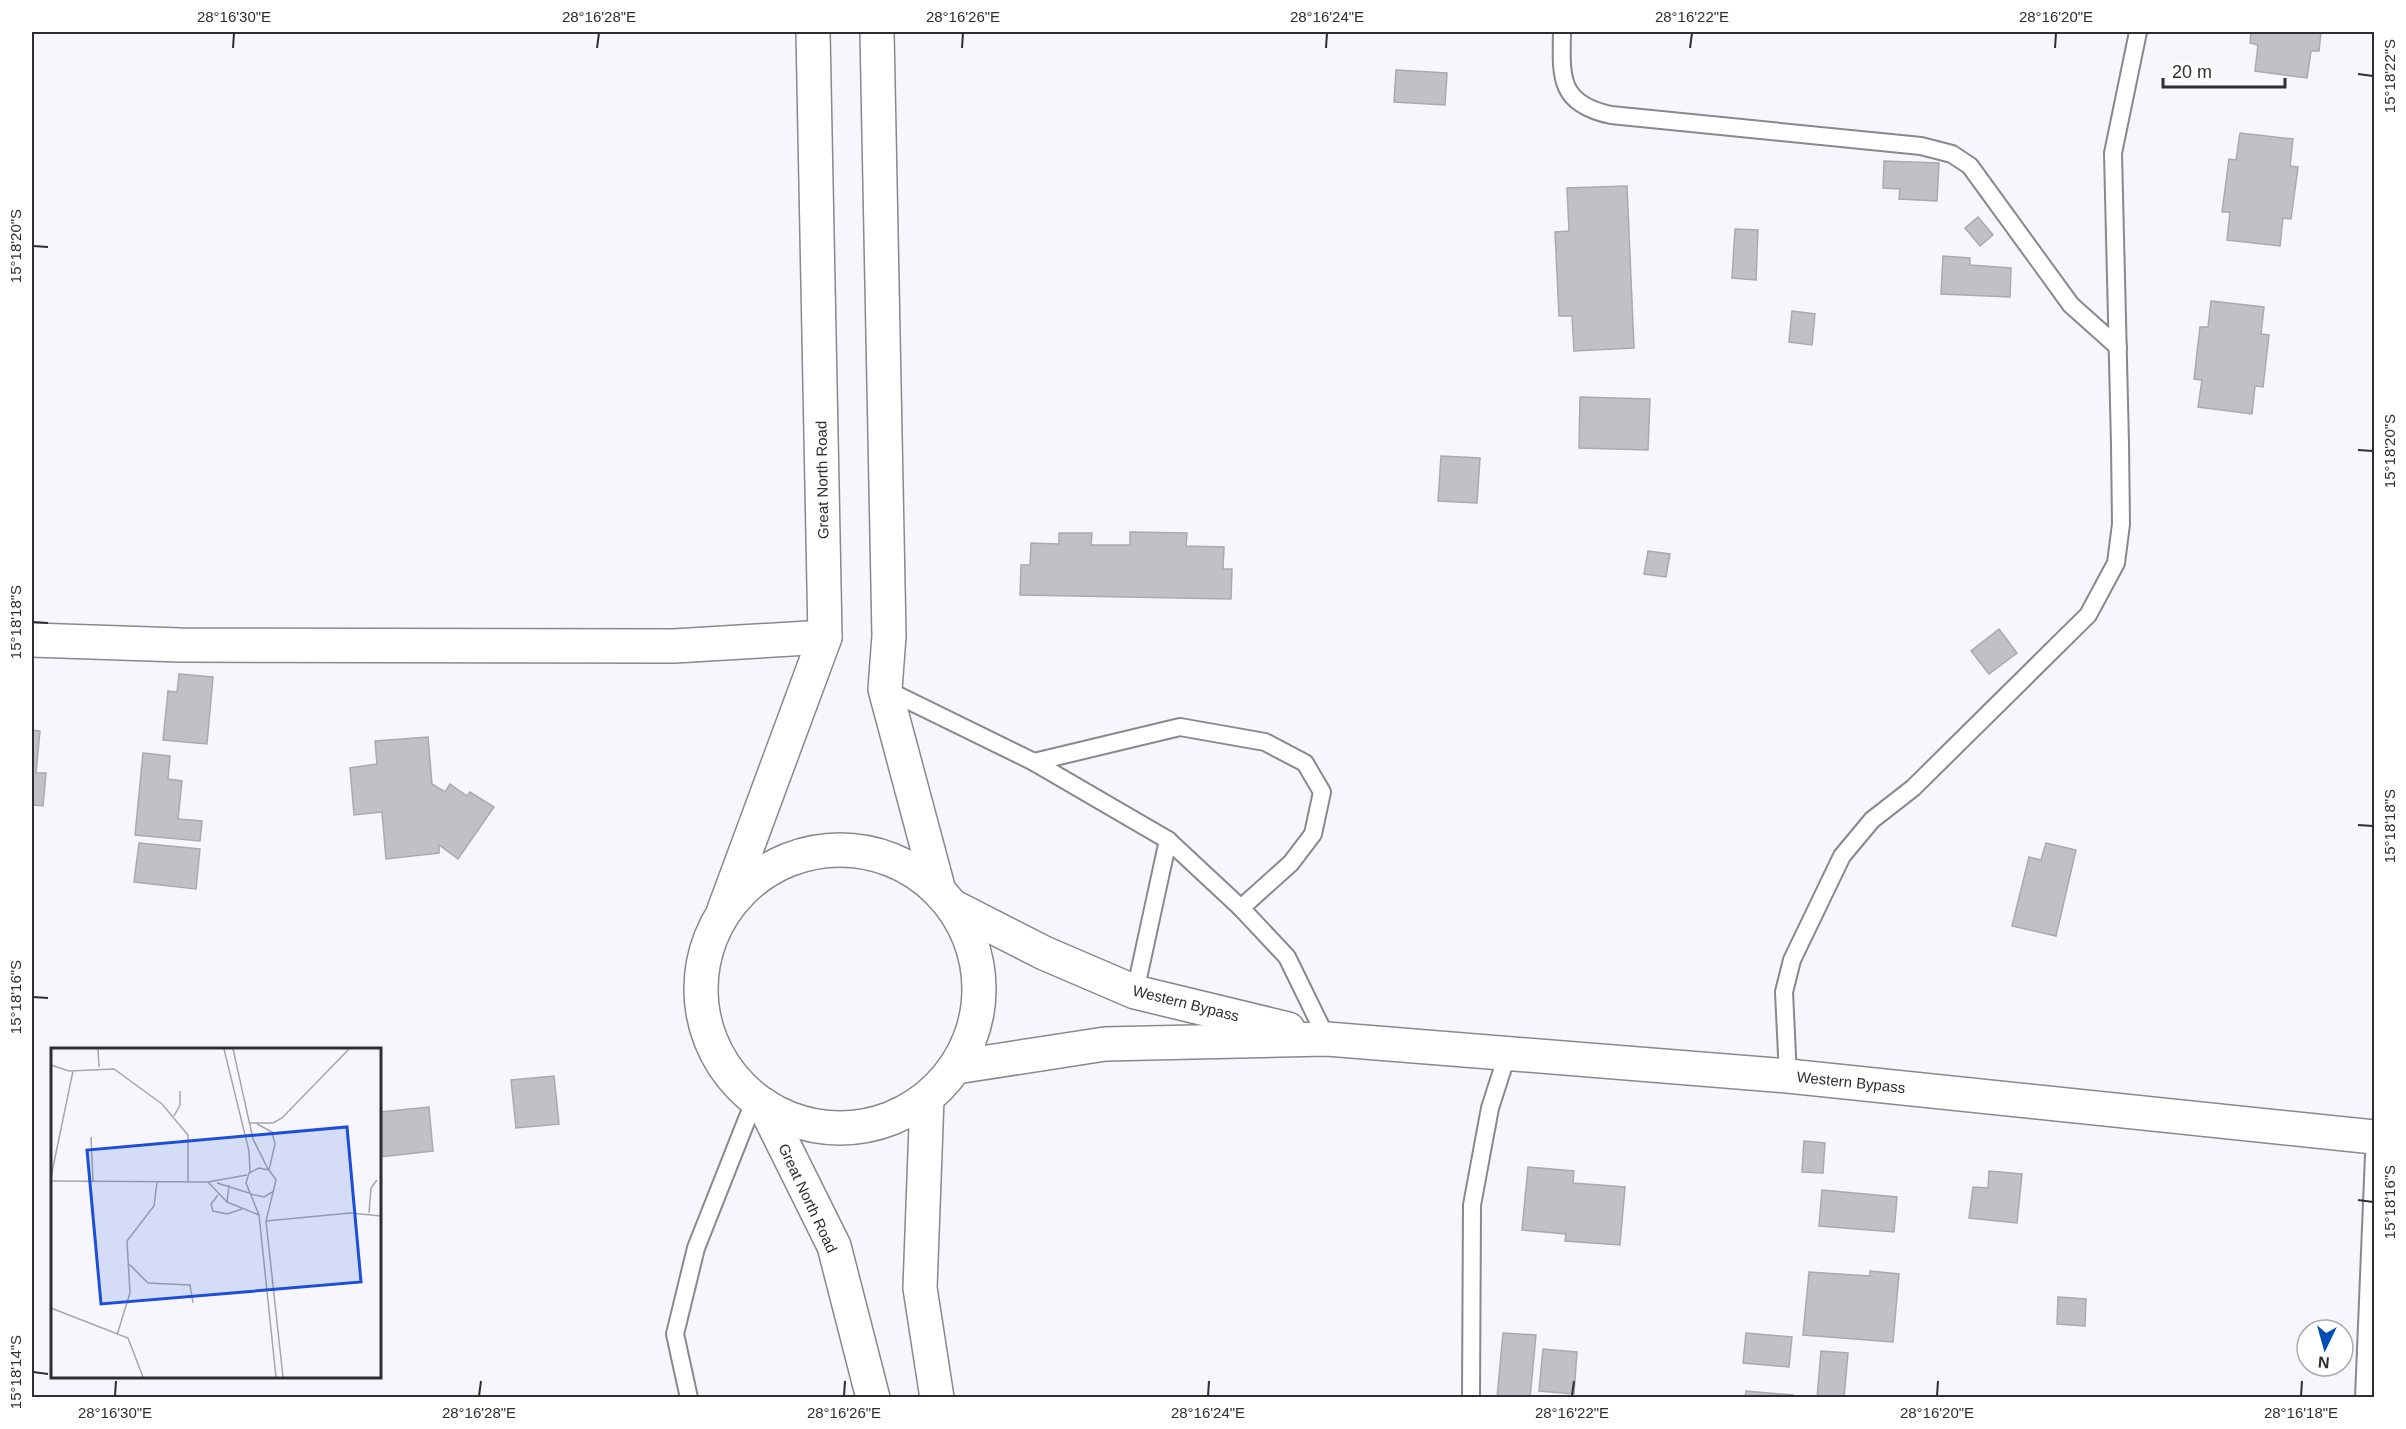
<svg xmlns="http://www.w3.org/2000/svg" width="2406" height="1429" font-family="Helvetica,sans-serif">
<rect width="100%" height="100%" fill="#f6f6fc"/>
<!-- building -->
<g fill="#c0c0c6" stroke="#a9a9af" stroke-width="1.5">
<polygon points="2251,32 2321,32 2319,51 2311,51 2307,78 2255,71 2258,45 2250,43"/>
<polygon points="1396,70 1447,73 1445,105 1394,102"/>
<polygon points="2240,133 2293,139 2290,166 2298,167 2291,219 2283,218 2280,246 2227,240 2230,212 2222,212 2229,159 2236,160"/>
<polygon points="1884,161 1939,163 1937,201 1899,199 1900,189 1883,188"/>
<polygon points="1627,186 1634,348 1574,351 1572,316 1559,316 1555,232 1569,231 1567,188"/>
<polygon points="1978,217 1993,235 1980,246 1965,228"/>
<polygon points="1735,229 1758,230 1756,280 1732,278"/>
<polygon points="1943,256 1970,258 1970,265 2011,268 2010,297 1941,294"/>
<polygon points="2211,301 2264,307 2261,334 2269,335 2263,387 2255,386 2252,414 2198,407 2202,380 2194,379 2200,327 2208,327"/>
<polygon points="1792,311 1815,314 1812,345 1789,342"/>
<polygon points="1580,397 1650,399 1648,450 1579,448"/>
<polygon points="1441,456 1480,458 1477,503 1438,501"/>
<polygon points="1130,532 1187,533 1186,546 1224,547 1223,569 1232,569 1231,599 1020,595 1021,565 1030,565 1031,543 1059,544 1059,533 1092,533 1091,545 1130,545"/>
<polygon points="1648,551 1670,554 1666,577 1644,574"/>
<polygon points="1999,629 2017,653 1989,674 1971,651"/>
<polygon points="179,674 213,677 207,744 163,740 168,691 177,692"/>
<polygon points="32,730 40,731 36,773 46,773 43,806 33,805 32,822"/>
<polygon points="428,737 432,784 445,792 450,784 467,796 470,792 494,807 458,859 439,845 439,853 386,859 382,812 354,815 350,768 377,764 375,741"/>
<polygon points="143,753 170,756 168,779 182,781 178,819 202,821 200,841 135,835"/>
<polygon points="139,843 200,849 196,889 134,882"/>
<polygon points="2046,843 2076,850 2056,936 2012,926 2029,857 2041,860"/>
<polygon points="554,1076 559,1124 516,1128 511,1080"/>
<polygon points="429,1107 433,1151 380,1157 380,1112"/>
<polygon points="1804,1141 1825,1143 1823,1173 1802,1172"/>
<polygon points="1528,1167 1574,1171 1573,1183 1625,1187 1620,1245 1565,1241 1566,1234 1522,1230"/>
<polygon points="1989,1171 2022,1174 2017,1223 1969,1218 1973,1187 1988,1188"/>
<polygon points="1822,1190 1897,1197 1894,1232 1819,1226"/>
<polygon points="1870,1271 1899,1274 1893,1342 1803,1335 1809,1272 1870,1276"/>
<polygon points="2058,1297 2086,1299 2085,1326 2057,1324"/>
<polygon points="1503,1333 1536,1335 1530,1398 1497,1398"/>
<polygon points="1746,1333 1792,1337 1789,1367 1743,1363"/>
<polygon points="1543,1349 1577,1352 1574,1394 1539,1391"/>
<polygon points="1821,1351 1848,1353 1844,1398 1817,1398"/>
<polygon points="1746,1391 1793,1395 1792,1398 1745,1398"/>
</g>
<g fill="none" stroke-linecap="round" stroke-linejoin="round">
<!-- lane casing -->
<g stroke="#88888d" stroke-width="20">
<g id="lane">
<path d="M1562,32C1561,78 1559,104 1611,115L1921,146L1952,154L1970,166L2071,305L2118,347"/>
<polyline points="885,689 1034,762 1168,840 1135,992"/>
<polyline points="1034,762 1180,727 1265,742 1305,763 1322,792 1313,834 1291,863 1241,908"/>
<polyline points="1168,840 1241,908 1287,957 1327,1039"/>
<polyline points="1788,1076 1784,992 1792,960 1842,856 1872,820 1913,788 2088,615 2116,563 2121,524 2120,444 2113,153 2138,32"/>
<polyline points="689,1398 675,1334 696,1248 755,1099"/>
<polyline points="1471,1398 1472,1205 1490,1108 1508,1052"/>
<polyline points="2364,1398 2374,1155"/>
</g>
</g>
<!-- street casing -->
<g stroke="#88888d" stroke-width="36">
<polyline id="street" points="32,640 180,645 674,646 825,637"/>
</g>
<!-- primary casing -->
<g stroke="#88888d" stroke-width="36">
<g id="primary">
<polyline points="877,32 889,636 885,689 939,891"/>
<circle cx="840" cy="989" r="139"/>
<polyline points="952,906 1044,953 1135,992 1288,1029"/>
<polyline points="724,910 825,637 813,32"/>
<polyline points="956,1067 1105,1044 1327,1039 1788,1076 2374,1137"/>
</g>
</g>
<!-- highway casing -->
<g stroke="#88888d" stroke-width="36">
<g id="highway">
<polyline points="927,1098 920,1288 937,1398"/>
<polyline points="764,1105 834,1246 873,1398"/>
</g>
</g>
<!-- lane -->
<use href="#lane" stroke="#fff" stroke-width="16"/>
<!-- street -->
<use href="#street" stroke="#fff" stroke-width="33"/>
<!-- primary -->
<use href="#primary" stroke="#fff" stroke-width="33"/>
<!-- highway -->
<use href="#highway" stroke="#fff" stroke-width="33"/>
</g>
<!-- ticks -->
<path fill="none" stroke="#2e2e30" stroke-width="2" d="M233,48L234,33M597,48L599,33M962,48L963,33M1326,48L1327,33M1690,48L1692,33M2055,48L2056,33M2358,74L2373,76M33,246L48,247M2358,450L2373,451M33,622L48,623M2358,825L2373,826M33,997L48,998M2358,1200L2373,1202M33,1372L48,1374M115,1396L116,1381M479,1396L481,1381M844,1396L845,1381M1208,1396L1209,1381M1572,1396L1574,1381M1937,1396L1938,1381M2301,1396L2302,1381"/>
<g text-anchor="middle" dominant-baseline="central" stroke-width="4.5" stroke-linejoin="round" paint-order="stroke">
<!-- street labels -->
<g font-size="15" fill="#2e2e30" stroke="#fff">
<text transform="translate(822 480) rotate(-91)">Great North Road</text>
<text transform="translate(1186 1003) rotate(14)">Western Bypass</text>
<text transform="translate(1851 1082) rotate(6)">Western Bypass</text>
<text transform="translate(808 1198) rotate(65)">Great North Road</text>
</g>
</g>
<!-- overview -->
<g transform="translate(51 1048)">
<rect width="330" height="330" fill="#f6f6fc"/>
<path fill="none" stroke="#a6a6aa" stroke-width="1.5" d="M47,1L48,19M173,1L198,103L199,124M182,1L202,91L217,121M0,17L18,23L63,21L111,56L137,87V134M123,68L129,57V43M199,75H222L231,70L298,1M206,76L221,84L224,96L218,122M40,89L42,133M0,129L22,23M0,133L157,134L196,127M157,134L176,154M166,135L198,145M178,137L176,154L208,167M200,146L213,149L223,143M167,147L160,156L162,163L176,166L191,161M318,165L320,140L326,132M215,173L299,165L330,168M78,216L97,235L139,237L142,255M0,260L77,290L92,329M66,287L79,245L76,193L103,158L106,134M225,329L208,167L195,135L198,125L208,120L218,122L225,132L215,173L232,329"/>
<path fill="#1d4ed8" fill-opacity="0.15" stroke="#1d4ed8" stroke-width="3" d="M296,79L310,234L50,256L36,102Z"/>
<rect width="330" height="330" fill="none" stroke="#2e2e30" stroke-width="3"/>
</g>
<!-- border -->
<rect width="2406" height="1429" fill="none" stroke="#ffffff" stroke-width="66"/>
<!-- north arrow -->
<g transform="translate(2325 1348) rotate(185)"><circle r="28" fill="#ffffff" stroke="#ababac" stroke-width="1.5"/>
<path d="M0-4.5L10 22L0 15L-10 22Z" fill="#014db7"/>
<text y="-9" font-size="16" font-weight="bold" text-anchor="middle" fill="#2e2e30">N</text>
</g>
<!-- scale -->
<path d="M2163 78v9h122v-9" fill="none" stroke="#2e2e30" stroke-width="3"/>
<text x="2172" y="78" font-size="18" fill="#2e2e30" stroke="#ffffff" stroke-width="4.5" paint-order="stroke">20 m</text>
<rect x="33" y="33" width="2340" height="1363" fill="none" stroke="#2e2e30" stroke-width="2"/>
<g font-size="15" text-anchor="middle" fill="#2e2e30">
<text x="234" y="22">28°16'30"E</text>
<text x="599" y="22">28°16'28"E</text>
<text x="963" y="22">28°16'26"E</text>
<text x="1327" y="22">28°16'24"E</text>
<text x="1692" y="22">28°16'22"E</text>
<text x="2056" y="22">28°16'20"E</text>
<text transform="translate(2390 76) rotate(-90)" y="5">15°18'22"S</text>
<text transform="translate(16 246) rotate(-90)" y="5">15°18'20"S</text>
<text transform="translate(2390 451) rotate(-90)" y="5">15°18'20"S</text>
<text transform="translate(16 622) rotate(-90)" y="5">15°18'18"S</text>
<text transform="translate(2390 826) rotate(-90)" y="5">15°18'18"S</text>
<text transform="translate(16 997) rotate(-90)" y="5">15°18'16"S</text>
<text transform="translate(2390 1202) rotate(-90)" y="5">15°18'16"S</text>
<text transform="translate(16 1372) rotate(-90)" y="5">15°18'14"S</text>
<text x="115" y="1418">28°16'30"E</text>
<text x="479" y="1418">28°16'28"E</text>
<text x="844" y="1418">28°16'26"E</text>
<text x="1208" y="1418">28°16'24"E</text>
<text x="1572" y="1418">28°16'22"E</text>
<text x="1937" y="1418">28°16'20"E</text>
<text x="2301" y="1418">28°16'18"E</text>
</g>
</svg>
